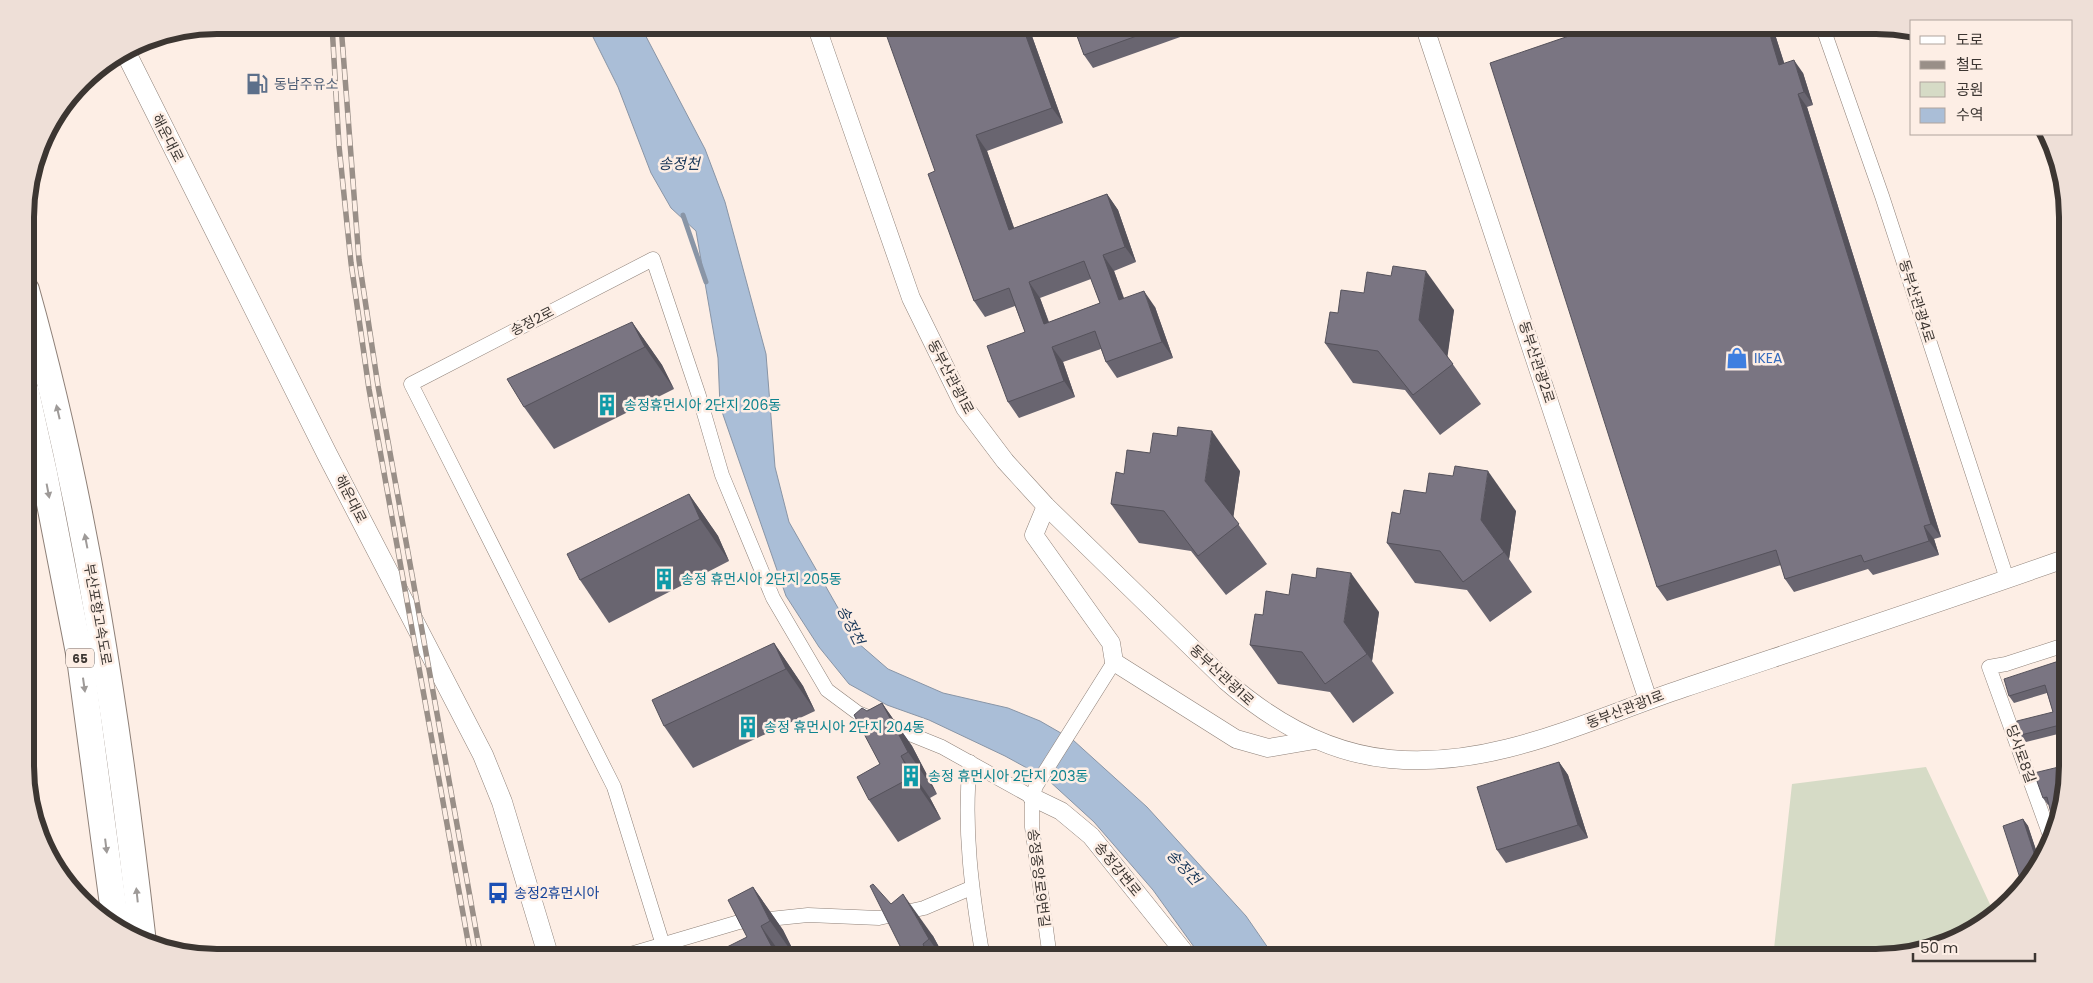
<svg xmlns="http://www.w3.org/2000/svg" width="2093" height="983" font-family="Poppins,'Noto Sans KR',sans-serif">
<rect width="100%" height="100%" fill="#fdeee5"/>
<!-- green -->
<path fill="#d6dbc6" d="M1926,767L1995,915C1934,968 1848,958 1773,958L1792,784Z"/>
<!-- water -->
<polygon fill="#aabed7" stroke="#8995a6" points="587,25 640,25 705,149 725,202 766,354 775,467 789,522 858,643 888,669 943,693 1008,708 1040,721 1073,740 1147,807 1246,916 1275,958 1202,958 1153,890 1094,822 1047,779 1005,756 929,720 887,705 849,684 819,647 786,596 720,406 718,358 696,231 671,208 651,173 618,87"/>
<g fill="none" stroke-linecap="round" stroke-linejoin="round">
<!-- stream -->
<polyline stroke="#8995a6" stroke-width="5" points="683,215 706,282"/>
<!-- minor casing -->
<g stroke="#8e8078" stroke-width="15">
<g id="minor">
<polyline points="1822,25 1882,196 2007,579"/>
<path d="M970,762C963,827 972,894 983,958"/>
<polyline points="2052,841 1989,667 2006,664 2068,644"/>
<polyline points="617,958 739,922 808,915 879,918 924,908 971,888"/>
<polyline points="667,958 614,787 411,384 653,259 699,396 722,475 773,598 827,690 858,713 942,747 1032,797"/>
<polyline points="1050,958 1032,827 1032,797 1036,786 1114,662"/>
</g>
</g>
<!-- tertiary casing -->
<g stroke="#8e8078" stroke-width="19">
<g id="tertiary">
<path d="M816,25L911,298L965,408L1005,461L1046,506L1226,681C1272,721 1328,753 1390,759C1494,769 1588,720 1684,688C1812,645 1940,603 2067,558"/>
<polyline points="1424,25 1648,700"/>
<polyline points="1046,506 1034,535 1111,643 1114,662 1236,739 1268,748 1315,740"/>
<polyline points="1032,797 1061,811 1091,836 1189,958"/>
</g>
</g>
<!-- secondary casing -->
<g stroke="#8e8078" stroke-width="21">
<polyline id="secondary" points="125,51 327,454 483,755 502,802 549,958"/>
</g>
<!-- motorway casing -->
<g stroke="#8e8078" stroke-width="28">
<g id="motorway">
<path d="M26,290C86,504 118,722 143,943"/>
<polyline points="26,392 44,473 80,658 116,927"/>
</g>
</g>
<!-- minor -->
<use href="#minor" stroke="#fff" stroke-width="14"/>
<!-- tertiary -->
<use href="#tertiary" stroke="#fff" stroke-width="18"/>
<!-- secondary -->
<use href="#secondary" stroke="#fff" stroke-width="20"/>
<!-- motorway -->
<use href="#motorway" stroke="#fff" stroke-width="26"/>
<!-- rail casing -->
<g stroke="#998f88" stroke-width="5.5">
<g id="rail">
<polyline points="332,25 339,146 351,263 369,389 471,958"/>
<polyline points="341,25 359,260 378,386 481,958"/>
</g>
</g>
<!-- rail -->
<use href="#rail" stroke="#fdeee5" stroke-width="4" stroke-dasharray="11" stroke-linecap="butt"/>
</g>
<!-- wall -->
<g fill="#696570" fill-rule="evenodd">
<path d="M1028,25L1063,123L987,151L1014,228L1107,194L1118,210L1136,262L1114,271L1124,298L1155,307L1173,358L1117,378L1106,362L1101,349L1063,362L1075,397L1019,418L1008,402L1025,332L1015,306L985,317L974,301L935,171ZM1091,279L1100,303L1049,322L1040,298Z"/>
<polygon points="1073,25 1214,25 1093,68 1084,55"/>
<polygon points="1773,28 1784,63 1803,73 1813,105 1807,107 1941,537 1934,539 1939,555 1873,575 1868,569 1794,592 1785,579 1781,565 1667,601 1657,587"/>
<polygon points="1454,310 1447,356 1481,404 1440,435 1405,390 1353,383 1325,343 1338,313"/>
<polygon points="632,322 662,365 674,389 554,449 524,407"/>
<polygon points="1240,471 1233,517 1267,564 1226,595 1191,551 1139,543 1111,504"/>
<polygon points="1426,493 1516,511 1509,559 1532,592 1490,622 1467,590 1415,583 1387,543 1400,514"/>
<polygon points="689,494 718,536 729,561 609,623 580,580"/>
<polygon points="1379,612 1372,661 1394,693 1353,723 1330,692 1278,684 1250,645"/>
<polygon points="774,643 803,686 815,711 693,768 664,726"/>
<polygon points="2068,658 2062,733 2026,742 2021,735 2053,712 2047,693 2014,703 2009,696"/>
<polygon points="882,703 912,746 937,794 930,798 941,819 898,842 869,800 880,764 867,711"/>
<polygon points="1559,762 1568,775 1588,838 1506,863 1497,850"/>
<polygon points="2067,765 2049,804 2048,805 2043,798"/>
<polygon points="2023,819 2028,826 2040,862 2026,884 2025,884 2020,878"/>
<polygon points="753,887 783,930 797,958 721,958 747,937"/>
<polygon points="891,904 933,936 945,958 901,958 905,956"/>
</g>
<!-- shaded-wall -->
<g fill="#55525b">
<polygon points="1022,25 1028,25 1063,123 1052,108"/>
<polygon points="1767,25 1771,25 1773,28 1789,78 1779,65"/>
<polygon points="1794,60 1803,73 1813,105 1804,92"/>
<polygon points="1798,94 1807,107 1941,537 1931,524"/>
<polygon points="976,135 987,151 1020,245 1009,230"/>
<polygon points="1107,194 1118,210 1136,262 1125,247"/>
<polygon points="1103,255 1114,271 1130,316 1119,300"/>
<polygon points="1426,271 1454,310 1447,360 1419,320"/>
<polygon points="1029,282 1040,298 1055,340 1044,324"/>
<polygon points="1144,291 1155,307 1173,358 1162,342"/>
<polygon points="632,322 662,365 674,389 645,347"/>
<polygon points="1052,347 1063,362 1075,397 1064,381"/>
<polygon points="1212,431 1240,471 1233,520 1205,481"/>
<polygon points="1488,471 1516,511 1509,559 1481,520"/>
<polygon points="689,494 718,536 729,561 700,519"/>
<polygon points="1924,526 1934,539 1939,555 1929,541"/>
<polygon points="1351,573 1379,612 1372,661 1344,622"/>
<polygon points="774,643 803,686 815,711 786,669"/>
<polygon points="882,703 912,746 937,794 908,752"/>
<polygon points="901,756 930,798 941,819 912,777"/>
<polygon points="1559,762 1568,775 1588,838 1578,825"/>
<polygon points="2023,819 2028,826 2040,862 2038,865"/>
<polygon points="753,887 783,930 797,958 796,958 770,921"/>
<polygon points="903,894 933,936 945,958 942,958 929,939"/>
<polygon points="761,926 784,958 779,958 775,953"/>
<polygon points="923,944 932,958 929,958"/>
</g>
<!-- building -->
<g fill="#7a7582" stroke="#55525b" fill-rule="evenodd">
<path d="M912,25H1022L1052,108L976,135L1009,230L1107,194L1125,247L1103,255L1119,300L1144,291L1162,342L1106,362L1095,331L1052,347L1064,381L1008,402L987,346L1025,332L1009,288L974,301L928,174L935,171L886,34ZM1084,261L1100,303L1044,324L1029,282Z"/>
<polygon points="1073,25 1167,25 1084,55"/>
<polygon points="1601,25 1767,25 1779,65 1794,60 1804,92 1798,94 1931,524 1924,526 1929,541 1864,562 1861,555 1785,579 1776,550 1657,587 1490,63"/>
<polygon points="1393,266 1426,271 1419,320 1453,364 1413,395 1378,351 1325,343 1330,312 1338,313 1341,290 1364,293 1367,272 1391,276"/>
<polygon points="632,322 645,347 524,407 507,379"/>
<polygon points="1178,427 1212,431 1205,481 1239,524 1198,556 1164,511 1111,504 1116,472 1124,474 1127,450 1150,453 1153,433 1177,436"/>
<polygon points="1455,466 1488,471 1481,520 1504,552 1463,582 1440,551 1387,543 1392,512 1400,514 1404,490 1426,493 1429,473 1453,476"/>
<polygon points="689,494 700,519 580,580 567,554"/>
<polygon points="1317,568 1351,573 1344,622 1367,654 1325,684 1302,652 1250,645 1255,614 1263,615 1266,591 1289,595 1292,574 1316,578"/>
<polygon points="774,643 786,669 664,726 652,700"/>
<polygon points="2068,658 2068,750 2060,725 2021,735 2017,721 2053,712 2045,685 2009,696 2004,679"/>
<polygon points="882,703 908,752 901,756 912,777 869,800 857,777 880,764 854,715 862,708 867,711"/>
<polygon points="1559,762 1578,825 1497,850 1477,787"/>
<polygon points="2067,765 2068,768 2055,830 2047,797 2043,798 2034,773"/>
<polygon points="2023,819 2038,865 2032,873 2020,878 2003,826"/>
<polygon points="873,884 891,904 903,894 929,939 923,944 929,958 901,958 905,956 870,886"/>
<polygon points="753,887 770,921 761,926 775,953 764,958 721,958 717,952 747,937 728,900"/>
</g>
<!-- one-way arrows -->
<defs><path id="oneway-solid" d="M-6-.8H1V-3.2L6.5 0L1 3.2V.8H-6Z" transform="scale(1.25)"/></defs>
<g fill="#9e9a98">
<use href="#oneway-solid" transform="translate(58 412) rotate(-103)"/>
<use href="#oneway-solid" transform="translate(48 491) rotate(79)"/>
<use href="#oneway-solid" transform="translate(86 541) rotate(-101)"/>
<use href="#oneway-solid" transform="translate(84 685) rotate(82)"/>
<use href="#oneway-solid" transform="translate(106 846) rotate(83)"/>
<use href="#oneway-solid" transform="translate(137 895) rotate(-96)"/>
</g>
<!-- icons -->
<defs>
<g id="fuel-bare" transform="scale(1.725)"><path d="M-5.5-6h7V0h2V4h1.3V-2.5L3-4.5l.8-.8L6-3V5H2.5V1h-1V6h-7ZM-4.2-4.7v3.2H.2V-4.7Z" fill="#5c6f8a" stroke="#fdeee5" stroke-width="2.5" paint-order="stroke"/></g>
<g id="shop-bare" transform="scale(1.725)"><path d="M-5-2.5h2.3a2.7 3.5 0 0 1 5.4 0H5L5.5 6h-11ZM-1.5-2.5h3a1.5 2.3 0 0 0-3 0Z" fill="#3f7fe0" stroke="#fdeee5" stroke-width="2.5" paint-order="stroke"/></g>
<g id="building-bare" transform="scale(1.725)"><path d="M-4-6H4V6H1V3H-1V6H-4ZM-2.5-4.3h1.7v1.8h-1.7ZM.8-4.3h1.7v1.8H.8ZM-2.5-1h1.7V.8h-1.7ZM.8-1h1.7V.8H.8Z" fill="#0f9aa8" stroke="#fdeee5" stroke-width="2.5" paint-order="stroke"/></g>
<g id="bus-bare" transform="scale(1.725)"><path d="M-5-6H5V4H4V6H2V4H-2V6H-4V4H-5ZM-3.5-4V0h7V-4ZM-3.5 1.2v1.5H-2V1.2ZM2 1.2v1.5H3.5V1.2Z" fill="#1a4fb4" stroke="#fdeee5" stroke-width="2.5" paint-order="stroke"/></g>
</defs>
<g fill-rule="evenodd">
<use href="#fuel-bare" x="257" y="84"/>
<use href="#shop-bare" x="1737" y="358"/>
<use href="#building-bare" x="607" y="405"/>
<use href="#building-bare" x="664" y="579"/>
<use href="#building-bare" x="748" y="727"/>
<use href="#building-bare" x="911" y="776"/>
<use href="#bus-bare" x="498" y="893"/>
</g>
<g text-anchor="middle" dominant-baseline="central" stroke-width="5" stroke-linejoin="round" paint-order="stroke">
<!-- shield labels -->
<rect fill="#fdeee5" stroke="#766d68" stroke-width="1" x="66" y="648.5" width="28" height="19" rx="4"/>
<g font-size="12" font-weight="bold" fill="#3c3632">
<text x="80" y="658">65</text>
</g>
<!-- service labels -->
<g font-size="14" fill="#4e5e75" stroke="#fdeee5" text-anchor="start">
<text x="274" y="84">동남주유소</text>
</g>
<!-- street labels -->
<g font-size="14" fill="#3c3632" stroke="#fdeee5">
<text transform="translate(168 138) rotate(63)">해운대로</text>
<text transform="translate(1917 301) rotate(72)">동부산관광4로</text>
<text transform="translate(532 321) rotate(-27)">송정2로</text>
<text transform="translate(1537 362) rotate(72)">동부산관광2로</text>
<text transform="translate(951 377) rotate(62)">동부산관광1로</text>
<text transform="translate(351 499) rotate(63)">해운대로</text>
<text transform="translate(98 614) rotate(80)">부산포항고속도로</text>
<text transform="translate(1222 675) rotate(43)">동부산관광1로</text>
<text transform="translate(1625 709) rotate(-21)">동부산관광1로</text>
<text transform="translate(2021 754) rotate(70)">당사로8길</text>
<text transform="translate(1118 869) rotate(51)">송정강변로</text>
<text transform="translate(1039 878) rotate(83)">송정중앙로9번길</text>
</g>
<!-- shop labels -->
<g font-size="14" fill="#366cbe" stroke="#fdeee5" text-anchor="start">
<text x="1754" y="358">IKEA</text>
</g>
<!-- culture labels -->
<g font-size="14" fill="#0d838f" stroke="#fdeee5" text-anchor="start">
<text x="624" y="405">송정휴먼시아 2단지 206동</text>
<text x="681" y="579">송정 휴먼시아 2단지 205동</text>
<text x="764" y="727">송정 휴먼시아 2단지 204동</text>
<text x="928" y="776">송정 휴먼시아 2단지 203동</text>
</g>
<!-- transit labels -->
<g font-size="14" fill="#164399" stroke="#fdeee5" text-anchor="start">
<text x="514" y="893">송정2휴먼시아</text>
</g>
<!-- water labels -->
<g font-size="15" font-style="italic" fill="#173658" stroke="#fdeee5">
<text x="679" y="163">송정천</text>
<text transform="translate(851 625) rotate(63)">송정천</text>
<text transform="translate(1184 867) rotate(47)">송정천</text>
</g>
</g>
<!-- crop -->
<path d="M0 0H2093V983H0ZM217 34H1876A183 183 0 0 1 2059 217V766A183 183 0 0 1 1876 949H217A183 183 0 0 1 34 766V217A183 183 0 0 1 217 34Z" fill="#eedfd7" fill-rule="evenodd"/>
<path fill="none" stroke="#3c3632" stroke-width="6" d="M217 34H1876A183 183 0 0 1 2059 217V766A183 183 0 0 1 1876 949H217A183 183 0 0 1 34 766V217A183 183 0 0 1 217 34Z"/>
<!-- legend -->
<rect x="1910" y="20" width="162" height="115" fill="#fdeee5" stroke="#b0a49d"/>
<rect x="1920" y="36" width="25" height="8" fill="#ffffff" stroke="#b0a49d"/>
<text x="1956" y="45" font-size="15" fill="#3c3632">도로</text>
<rect x="1920" y="61" width="25" height="8" fill="#998f88" stroke="#b0a49d"/>
<text x="1956" y="70" font-size="15" fill="#3c3632">철도</text>
<rect x="1920" y="82" width="25" height="15" fill="#d6dbc6" stroke="#b0a49d"/>
<text x="1956" y="95" font-size="15" fill="#3c3632">공원</text>
<rect x="1920" y="108" width="25" height="15" fill="#aabed7" stroke="#b0a49d"/>
<text x="1956" y="120" font-size="15" fill="#3c3632">수역</text>
<!-- scale -->
<path d="M1913 953v8h122v-8" fill="none" stroke="#3c3632" stroke-width="2.5"/>
<text x="1920" y="953" font-size="15" fill="#3c3632" stroke="#fdeee5" stroke-width="4" paint-order="stroke">50 m</text>
</svg>
